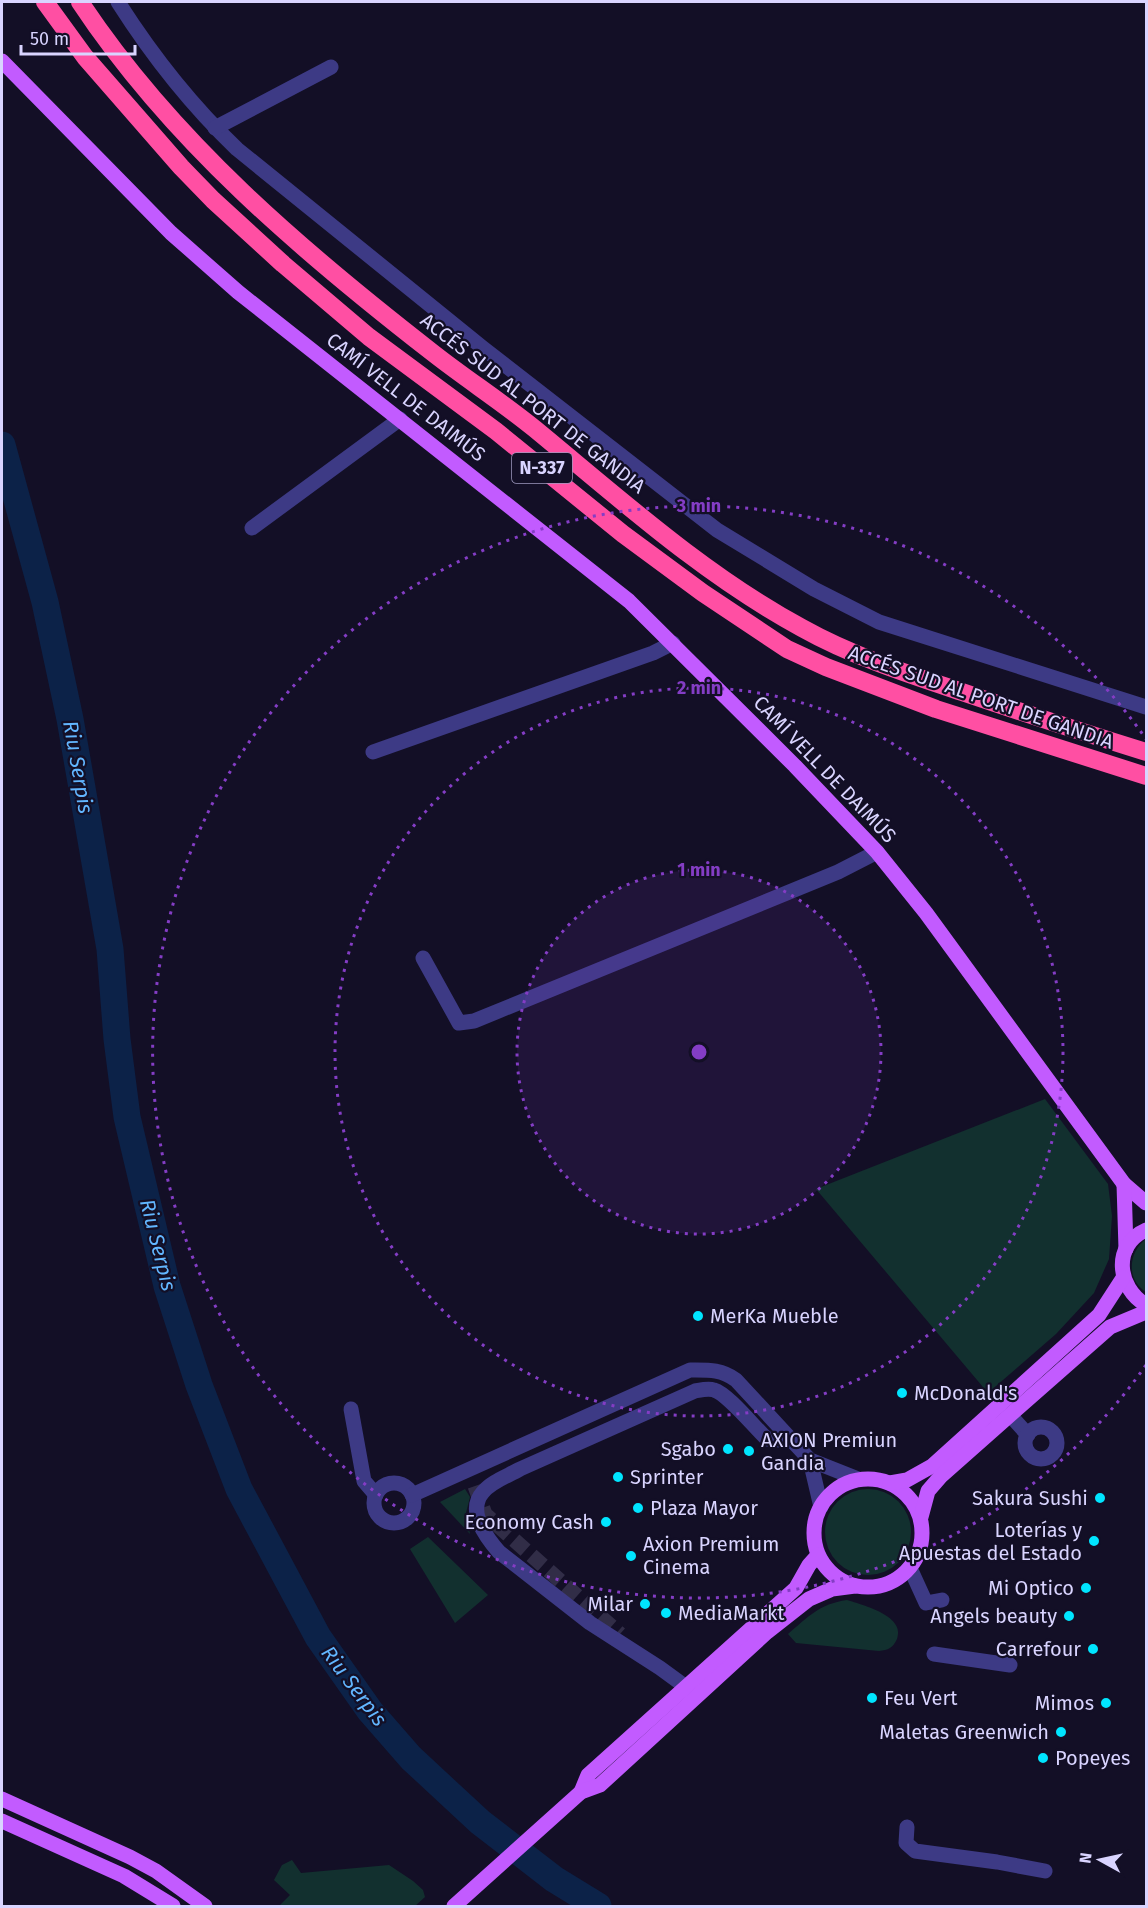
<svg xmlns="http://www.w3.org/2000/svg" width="1148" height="1908" font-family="'Fira Sans',sans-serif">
<rect width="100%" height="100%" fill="#130f26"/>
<!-- green -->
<g fill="#12302f">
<polygon points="1045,1099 1108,1184 1112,1216 1109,1259 1094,1293 1056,1334 988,1393 816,1189"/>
<path d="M1146,1239V1292C1126,1280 1128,1252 1146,1239Z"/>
<polygon points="465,1489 470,1497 466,1513 470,1534 440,1502"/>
<circle cx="868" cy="1532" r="43"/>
<polygon points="428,1537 488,1595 455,1623 410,1549"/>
<path d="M847,1600C863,1605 906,1616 897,1639C893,1648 888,1650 879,1651L796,1643L788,1634C808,1617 819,1604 847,1600Z"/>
<polygon points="292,1860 301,1873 389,1865 413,1881 423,1890 425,1897 415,1906 279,1906 290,1895 274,1880 282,1865"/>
</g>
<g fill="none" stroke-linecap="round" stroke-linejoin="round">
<!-- river -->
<polyline stroke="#0c2248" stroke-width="27" points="2,445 45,602 70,719 110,949 117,1039 127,1117 167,1286 199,1385 239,1489 318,1637 370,1711 411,1758 480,1822 554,1879 598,1906"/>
<!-- minor-tunnel -->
<polyline stroke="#312d47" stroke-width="15" stroke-dasharray="15 8" stroke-linecap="butt" points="475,1486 485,1514 620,1634"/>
<!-- minor -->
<g stroke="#3d3a85" stroke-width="15">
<path d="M118,2C153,57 189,103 237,149L483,348L717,530L814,589L879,622L1146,707"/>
<polyline points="215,128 331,67"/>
<polyline points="252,528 400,419"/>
<polyline points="373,752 653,653 673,643"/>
<polyline points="423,958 459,1023 474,1021 838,872 877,852"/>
<polyline points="351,1409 364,1481 376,1495"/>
<polyline points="1010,1415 1028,1435"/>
<circle cx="1041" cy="1443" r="16"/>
<polyline points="810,1460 821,1507"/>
<circle cx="394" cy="1503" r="20"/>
<path d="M412,1495L690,1370C708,1370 721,1369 736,1380L810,1460L858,1479"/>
<polyline points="910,1568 926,1603 942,1600"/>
<polyline points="934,1654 1010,1665"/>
<path d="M686,1687L660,1668L590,1623L499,1552C486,1537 466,1511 483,1492C492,1481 508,1476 520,1469L695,1391C701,1390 708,1388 714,1390C728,1394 755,1428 767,1439L792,1441"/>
<polyline points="907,1827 906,1843 915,1851 997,1862 1045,1871"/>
</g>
<!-- major -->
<g stroke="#c25bff" stroke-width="15">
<polyline points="2,61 171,233 238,292 629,601 795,766 877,852 926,913 1124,1184 1146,1203"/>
<polyline points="1124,1184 1126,1249"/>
<path d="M1146,1230C1112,1245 1117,1288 1146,1305"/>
<circle cx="868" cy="1533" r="54"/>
<polyline points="890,1483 907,1480 932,1466 1099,1315 1123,1278"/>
<polyline points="921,1517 928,1491 941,1476 1110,1327 1146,1312"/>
<polyline points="581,1792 588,1775 796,1588 809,1565 818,1555"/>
<polyline points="2,1799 130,1857 156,1871 205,1906"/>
<polyline points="2,1821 124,1876 173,1906"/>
<polyline points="454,1906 581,1792 600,1785 767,1632 809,1599 832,1589 855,1586"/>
</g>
<!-- highway -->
<g stroke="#ff4fa3" stroke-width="18">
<polyline points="45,2 85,57 181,167 213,200 283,264 369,337 496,431 623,534 703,593 787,649 826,667 936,709 1146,776"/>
<path d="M80,2C172,141 303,252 433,353C466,379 502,402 535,429C620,499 704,575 802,628C852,656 908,674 962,692C1024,713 1085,733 1146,752"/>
</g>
</g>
<!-- distance rings -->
<circle cx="699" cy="1052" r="182" fill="#843dc5" fill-opacity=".12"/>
<g fill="none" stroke="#843dc5" stroke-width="3" stroke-dasharray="3 6">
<circle cx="699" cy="1052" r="182"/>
<circle cx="699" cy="1052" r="364"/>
<path d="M1146 1365A546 546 0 1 1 1146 739"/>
</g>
<!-- markers -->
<g fill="#00e5ff" stroke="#130f26" stroke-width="2">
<circle cx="698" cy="1316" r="6"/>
<circle cx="902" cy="1393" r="6"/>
<circle cx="728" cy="1449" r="6"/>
<circle cx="749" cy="1451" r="6"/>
<circle cx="618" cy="1477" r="6"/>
<circle cx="1100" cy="1498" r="6"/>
<circle cx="638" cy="1508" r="6"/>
<circle cx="606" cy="1522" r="6"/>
<circle cx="1094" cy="1541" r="6"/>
<circle cx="631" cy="1556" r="6"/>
<circle cx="1086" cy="1588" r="6"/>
<circle cx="645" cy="1604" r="6"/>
<circle cx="666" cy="1613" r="6"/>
<circle cx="1069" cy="1616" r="6"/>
<circle cx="1093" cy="1649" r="6"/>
<circle cx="872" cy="1698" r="6"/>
<circle cx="1106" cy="1703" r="6"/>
<circle cx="1061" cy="1732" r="6"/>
<circle cx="1043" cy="1758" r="6"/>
</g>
<g text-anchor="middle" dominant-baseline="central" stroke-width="4.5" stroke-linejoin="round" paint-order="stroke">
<!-- shield labels -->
<rect fill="#130f26" stroke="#9e99be" stroke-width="1.5" x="512" y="453" width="60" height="30" rx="4.5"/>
<g font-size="18" font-weight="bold" fill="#d9d4ff">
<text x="542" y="468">N-337</text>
</g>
<!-- street labels -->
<g font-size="20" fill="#d9d4ff" stroke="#130f26">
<text transform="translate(406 397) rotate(38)">CAMÍ VELL DE DAIMÚS</text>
<text transform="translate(533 403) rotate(38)">ACCÉS SUD AL PORT DE GANDIA</text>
<text transform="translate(981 697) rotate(19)">ACCÉS SUD AL PORT DE GANDIA</text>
<text transform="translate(825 769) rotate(46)">CAMÍ VELL DE DAIMÚS</text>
</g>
<!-- poi labels -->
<g font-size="20" fill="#d9d4ff" stroke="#130f26" text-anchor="end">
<text x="710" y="1316" text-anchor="start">MerKa Mueble</text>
<text x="914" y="1393" text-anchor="start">McDonald's</text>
<text x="761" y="1440" text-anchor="start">AXION Premiun<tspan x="761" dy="23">Gandia</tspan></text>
<text x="716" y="1449">Sgabo</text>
<text x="630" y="1477" text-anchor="start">Sprinter</text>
<text x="1088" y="1498">Sakura Sushi</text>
<text x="650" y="1508" text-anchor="start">Plaza Mayor</text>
<text x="594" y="1522">Economy Cash</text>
<text x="1082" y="1530">Loterías y<tspan x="1082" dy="23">Apuestas del Estado</tspan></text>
<text x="643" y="1544" text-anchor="start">Axion Premium<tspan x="643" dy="23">Cinema</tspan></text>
<text x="1074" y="1588">Mi Optico</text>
<text x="633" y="1604">Milar</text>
<text x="678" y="1613" text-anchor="start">MediaMarkt</text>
<text x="1057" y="1616">Angels beauty</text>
<text x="1081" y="1649">Carrefour</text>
<text x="884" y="1698" text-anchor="start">Feu Vert</text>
<text x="1094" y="1703">Mimos</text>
<text x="1049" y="1732">Maletas Greenwich</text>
<text x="1055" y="1758" text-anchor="start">Popeyes</text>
</g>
<!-- water labels -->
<g font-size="21" font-style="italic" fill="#62b6ff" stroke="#130f26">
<text transform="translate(78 767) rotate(80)">Riu Serpis</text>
<text transform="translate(158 1245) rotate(76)">Riu Serpis</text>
<text transform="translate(354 1686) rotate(53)">Riu Serpis</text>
</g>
</g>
<circle cx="699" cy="1052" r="9" fill="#843dc5" stroke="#130f26" stroke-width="3"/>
<g font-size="18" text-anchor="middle" font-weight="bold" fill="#843dc5" stroke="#130f26" stroke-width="4.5" stroke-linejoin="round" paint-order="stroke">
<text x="699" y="512">3 min</text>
<text x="699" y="694">2 min</text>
<text x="699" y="876">1 min</text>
</g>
<!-- border -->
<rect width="1148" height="1908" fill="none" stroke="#d9d4ff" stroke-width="6"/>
<!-- north arrow -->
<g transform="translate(1100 1860) rotate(278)" stroke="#130f26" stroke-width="4.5" paint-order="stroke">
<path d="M0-4.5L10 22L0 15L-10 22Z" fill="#d9d4ff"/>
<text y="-9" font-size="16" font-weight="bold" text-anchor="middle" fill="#d9d4ff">N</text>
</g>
<!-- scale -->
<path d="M21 45v9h114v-9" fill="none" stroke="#d9d4ff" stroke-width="3"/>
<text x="30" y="45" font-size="18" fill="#d9d4ff" stroke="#130f26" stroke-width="4.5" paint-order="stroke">50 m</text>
</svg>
